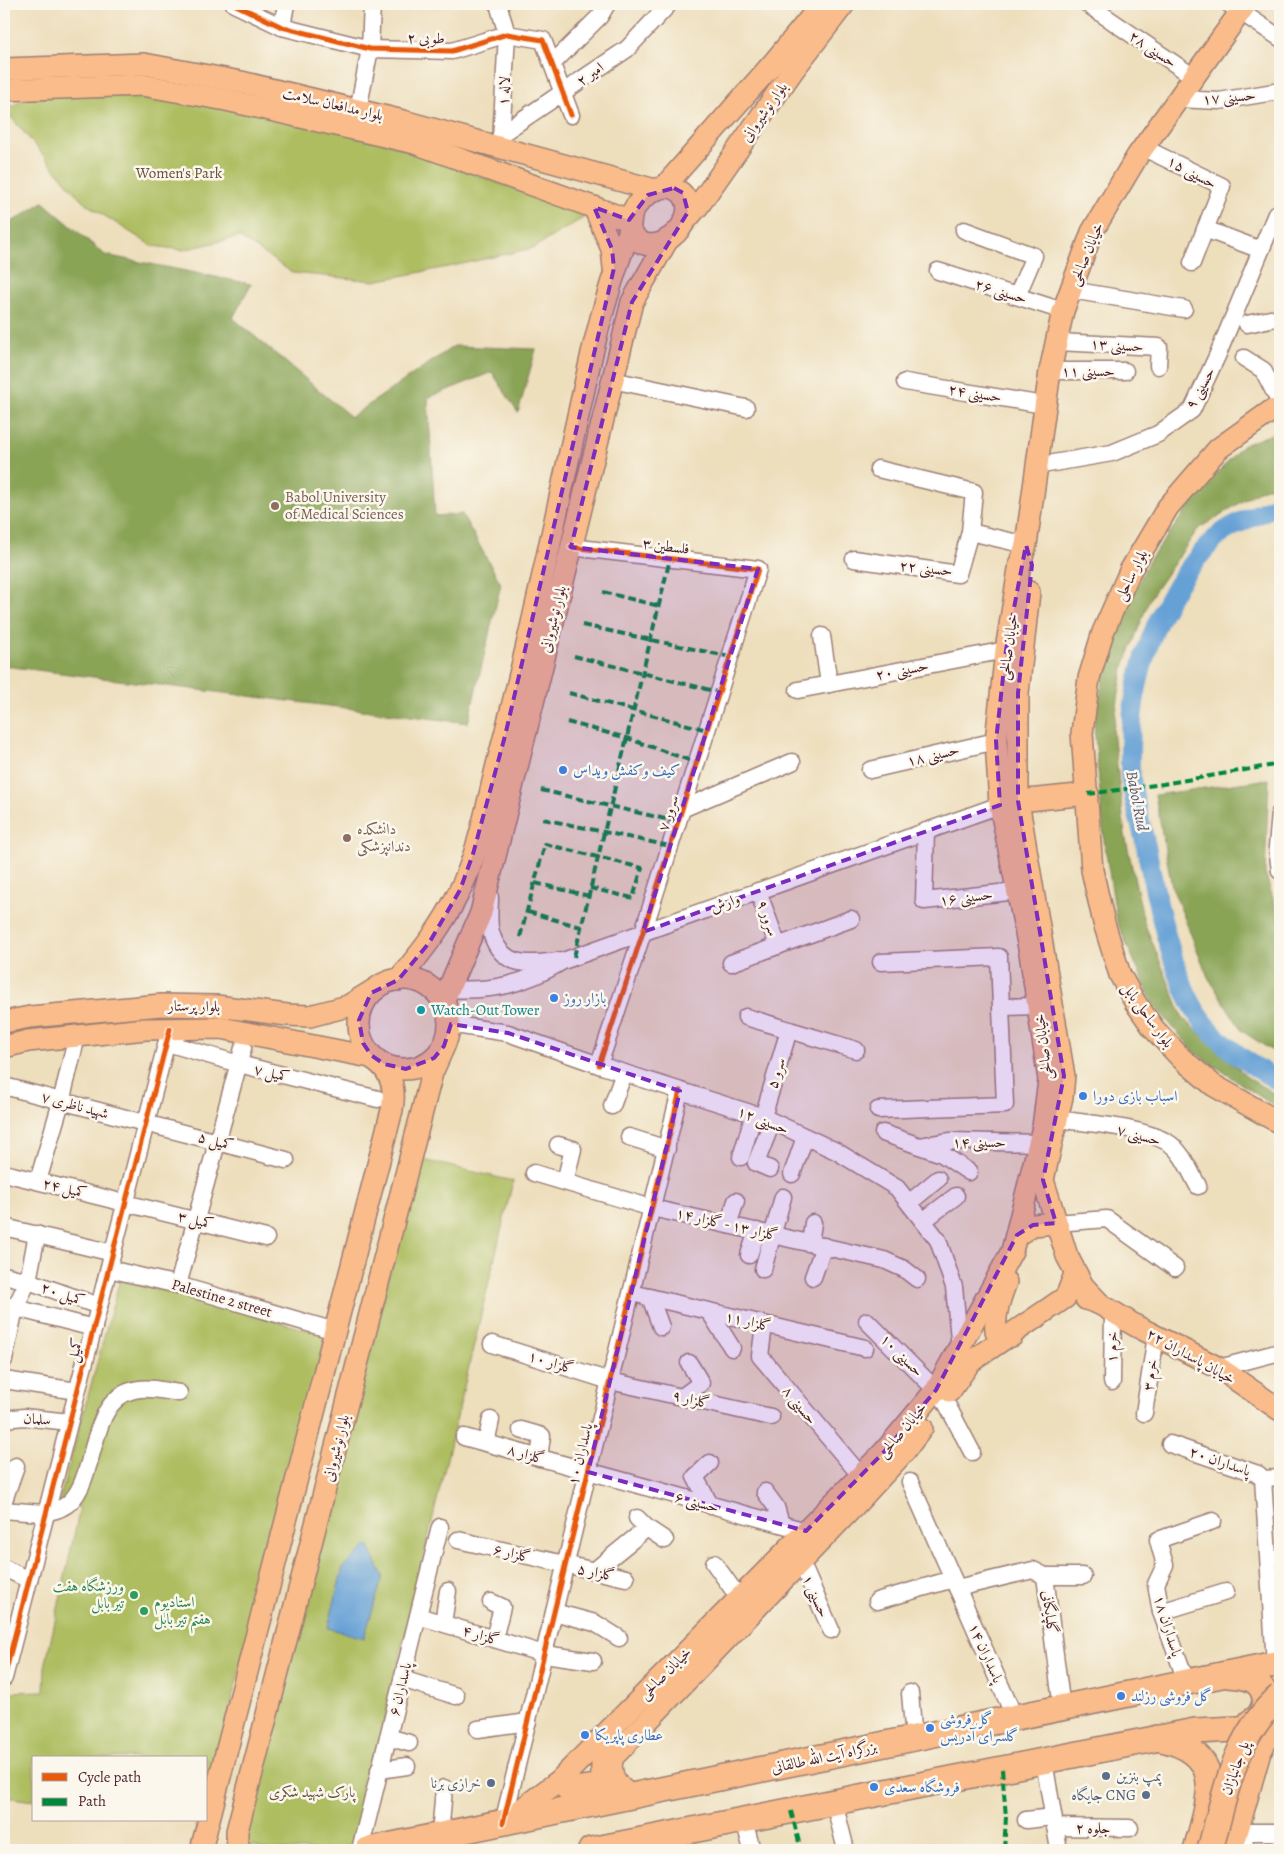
<svg xmlns="http://www.w3.org/2000/svg" width="1284" height="1854" font-family="Alegreya,Amiri,serif">
<rect width="100%" height="100%" fill="#fbf7ec"/>
<filter id="ink" filterUnits="userSpaceOnUse"><feTurbulence type="fractalNoise" baseFrequency=".02" numOctaves="2"/><feDisplacementMap in="SourceGraphic" scale="10" xChannelSelector="R" yChannelSelector="G"/><feConvolveMatrix kernelMatrix="1 2 1 2 8 2 1 2 1" color-interpolation-filters="sRGB"/></filter>
<filter id="wash" filterUnits="userSpaceOnUse"><feTurbulence type="fractalNoise" baseFrequency=".0096" numOctaves="4" result="noise"/><feDisplacementMap in="SourceGraphic" scale="20" xChannelSelector="R" yChannelSelector="G"/><feGaussianBlur stdDeviation="1.12" result="paint"/><feColorMatrix in="noise" values="0 0 0 0 0 0 0 0 0 0 0 0 0 0 0 0 0 1.4 0 .05"/><feComposite in="paint" operator="in"/></filter>
<g filter="url(#wash)">
<rect width="100%" height="100%" fill="#eddebc"/>
<!-- green -->
<g fill="#adbd60" stroke="#7c6e46">
<polygon points="146,89 373,138 588,215 533,248 453,266 374,281 293,273 239,237 183,250 152,246 83,202 5,110 27,98"/>
<polygon points="419,1159 513,1181 355,1845 325,1850 267,1850 242,1842"/>
<polygon points="120,1279 319,1333 325,1340 206,1800 206,1758 34,1758 34,1801 4,1797 4,1717 9,1692 44,1691 45,1667 80,1508 59,1502"/>
</g>
<!-- forest -->
<g fill="#8aa456" stroke="#6a6240">
<polygon points="43,202 105,255 251,284 233,318 351,417 454,346 536,349 518,413 492,372 428,398 435,516 462,514 501,584 468,723 4,666 4,278 7,275 4,271 4,227"/>
<polygon points="1280,431 1280,483 1260,490 1198,529 1150,598 1123,669 1113,730 1125,835 1144,922 1183,1018 1250,1079 1280,1097 1280,1110 1194,1052 1153,1004 1117,922 1104,840 1094,724 1111,642 1148,562 1199,493 1243,445"/>
<polygon points="1269,779 1265,873 1280,920 1280,1056 1242,1031 1208,977 1172,887 1155,795"/>
</g>
<!-- water -->
<polygon fill="#66a1d6" stroke="#586080" points="368,1545 383,1576 364,1638 328,1628 343,1567"/>
<g fill="none" stroke-linecap="round" stroke-linejoin="round">
<!-- river -->
<path stroke="#66a1d6" stroke-width="20" d="M1280,504C1265,511 1228,526 1217,537C1155,596 1128,683 1130,766C1130,791 1142,826 1147,851C1156,899 1172,976 1199,1016C1219,1045 1251,1065 1280,1082"/>
</g>
</g>
<g filter="url(#ink)">
<g fill="none" stroke-linecap="round" stroke-linejoin="round">
<!-- minor casing -->
<g stroke="#9c7e74" stroke-width="19">
<g id="minor">
<polyline points="234,4 282,27 370,49 452,51 507,34 543,40 571,115"/>
<polyline points="498,4 507,34 501,141"/>
<polyline points="1087,4 1194,77"/>
<polyline points="1229,4 1280,38"/>
<polyline points="282,27 286,4"/>
<polyline points="552,64 600,16 607,4"/>
<polyline points="1178,99 1219,101 1280,91"/>
<polyline points="358,110 370,49 372,4"/>
<polyline points="501,134 627,49 669,4"/>
<polyline points="1144,148 1222,186 1192,263"/>
<polyline points="1205,229 1261,250"/>
<polyline points="964,230 1034,256 1017,296"/>
<polyline points="938,271 1063,311"/>
<polyline points="1071,290 1184,309"/>
<polyline points="1247,324 1280,317"/>
<polyline points="1057,342 1159,347 1158,366"/>
<polyline points="1244,358 1263,370 1280,403"/>
<polyline points="1050,371 1125,371"/>
<polyline points="612,380 746,408"/>
<polyline points="905,382 1044,405"/>
<polyline points="1036,466 1112,453 1158,434 1192,410 1218,354 1276,214"/>
<polyline points="878,469 974,492 970,532"/>
<polyline points="571,547 758,569 643,932 599,1065"/>
<polyline points="854,559 958,574 970,532 1026,545"/>
<polyline points="822,636 829,684"/>
<polyline points="798,690 1006,650"/>
<polyline points="870,770 996,741"/>
<polyline points="682,809 792,762"/>
<polyline points="1280,813 1277,847 1280,871"/>
<polyline points="926,831 924,901 1018,891"/>
<polyline points="758,891 778,946"/>
<path d="M490,897C490,908 488,922 491,932C501,968 528,965 558,961"/>
<polyline points="881,962 999,957 1001,1007 1038,1006"/>
<polyline points="731,963 851,919"/>
<path d="M449,989C492,992 526,984 563,961L1000,805"/>
<polyline points="746,1017 856,1050"/>
<polyline points="449,1024 508,1033 599,1065 763,1117 836,1151 897,1188 938,1240 954,1287 960,1349"/>
<polyline points="167,1043 239,1064 378,1099"/>
<polyline points="4,1086 286,1160"/>
<polyline points="612,1106 624,1073"/>
<polyline points="878,1110 1005,1105 1001,1007"/>
<polyline points="763,1117 789,1030"/>
<path d="M1057,1119C1090,1124 1138,1126 1167,1142C1182,1150 1190,1172 1198,1186"/>
<polyline points="883,1133 942,1154 969,1172"/>
<polyline points="629,1137 667,1149"/>
<polyline points="558,1145 573,1149 565,1182"/>
<polyline points="920,1146 951,1141 1039,1143"/>
<polyline points="741,1157 754,1114"/>
<polyline points="770,1169 756,1163 772,1122"/>
<polyline points="4,1173 266,1238"/>
<polyline points="534,1173 652,1208 884,1260 904,1269 917,1279"/>
<polyline points="792,1174 805,1137"/>
<polyline points="38,1181 61,1102 77,1036"/>
<polyline points="909,1203 938,1179"/>
<polyline points="923,1221 956,1196"/>
<polyline points="1056,1223 1107,1219 1175,1268"/>
<polyline points="728,1225 736,1201"/>
<polyline points="4,1227 113,1253"/>
<polyline points="810,1243 813,1223"/>
<polyline points="749,1255 757,1231"/>
<polyline points="109,1269 178,1285 335,1331"/>
<polyline points="763,1269 783,1197"/>
<polyline points="4,1275 28,1281 99,1306"/>
<polyline points="813,1277 824,1246"/>
<polyline points="178,1285 243,1048"/>
<polyline points="632,1293 865,1348"/>
<polyline points="650,1297 661,1327"/>
<polyline points="4,1305 94,1328"/>
<polyline points="709,1311 732,1348"/>
<polyline points="867,1321 936,1390"/>
<polyline points="764,1325 760,1356 861,1476"/>
<polyline points="492,1344 610,1381 771,1417"/>
<polyline points="4,1360 15,1308 28,1281 37,1234"/>
<polyline points="1219,1368 1280,1352"/>
<polyline points="4,1380 77,1391"/>
<polyline points="1112,1382 1113,1312"/>
<polyline points="682,1397 701,1383 689,1363"/>
<polyline points="944,1399 972,1452"/>
<polyline points="1144,1413 1156,1336"/>
<polyline points="4,1419 24,1417 69,1422"/>
<polyline points="521,1430 542,1436 539,1458"/>
<polyline points="464,1437 806,1531"/>
<polyline points="486,1443 491,1420"/>
<polyline points="1170,1444 1258,1474 1263,1479 1275,1664"/>
<polyline points="710,1463 695,1477 711,1506"/>
<polyline points="1263,1479 1280,1478"/>
<polyline points="910,1482 1015,1718"/>
<polyline points="765,1492 776,1507 781,1524"/>
<polyline points="4,1500 16,1466"/>
<path d="M4,1510C21,1511 45,1516 61,1508C100,1491 84,1401 134,1390C148,1386 165,1391 179,1393"/>
<polyline points="637,1518 647,1528 665,1540"/>
<polyline points="458,1540 626,1578"/>
<polyline points="801,1562 831,1630"/>
<polyline points="714,1563 739,1598"/>
<polyline points="4,1568 29,1580"/>
<polyline points="594,1571 647,1528"/>
<polyline points="1045,1576 1083,1576"/>
<polyline points="957,1588 1033,1570 1045,1576 1062,1709"/>
<polyline points="877,1601 953,1579"/>
<polyline points="491,1602 502,1607 494,1639"/>
<polyline points="554,1612 595,1623 619,1638"/>
<polyline points="1161,1612 1226,1592"/>
<polyline points="418,1616 544,1654 593,1661"/>
<polyline points="443,1623 448,1591"/>
<polyline points="4,1678 170,1029"/>
<polyline points="402,1679 456,1696"/>
<polyline points="1184,1684 1184,1675 1161,1612 1156,1584 1165,1565 1158,1540 1213,1521"/>
<polyline points="910,1693 914,1739"/>
<polyline points="478,1729 528,1722"/>
<polyline points="388,1737 409,1743"/>
<polyline points="1044,1761 1059,1850"/>
<polyline points="379,1770 407,1766"/>
<polyline points="834,1802 846,1850"/>
<polyline points="744,1820 752,1850"/>
<polyline points="1026,1820 1053,1817"/>
<polyline points="503,1823 680,1091"/>
<polyline points="1055,1827 1130,1828"/>
<polyline points="1235,1832 1280,1832"/>
<polyline points="1244,1832 1245,1850"/>
<polyline points="440,1836 444,1788"/>
<polyline points="360,1850 440,1527"/>
</g>
</g>
<!-- major casing -->
<g stroke="#9c7e74" stroke-width="24">
<g id="major">
<polyline points="4,69 144,64 241,82 403,121 655,190"/>
<polyline points="4,90 142,85 226,100 415,143 629,220"/>
<polyline points="664,187 775,61 822,4"/>
<polyline points="594,207 612,249 614,268"/>
<polyline points="685,221 699,205 794,69 844,4"/>
<polyline points="1280,409 1271,411 1218,449 1168,507 1130,571 1103,632 1089,678 1082,733 1092,870 1104,923 1120,975 1135,1002 1154,1029 1181,1058 1213,1085 1280,1123"/>
<polyline points="1029,592 1018,693 1018,801 1064,1076 1062,1097 1043,1180 1067,1256 1083,1286 1100,1304"/>
<polyline points="1018,801 1088,794"/>
<circle cx="404" cy="1024" r="45"/>
<path d="M398,980C422,952 443,925 459,892C479,852 487,804 498,761C531,638 556,513 584,389C595,336 609,285 628,235C631,227 629,219 633,211C639,199 654,187 668,187C674,188 680,190 684,196C702,222 650,268 630,231"/>
<polyline points="443,1002 481,913 632,302 668,239"/>
<polyline points="4,1022 30,1017 161,1005 217,1006 287,1015 310,1016 348,1006 377,988"/>
<path d="M4,1047L28,1041L146,1029L221,1028L370,1057C391,1068 396,1089 392,1110L201,1850"/>
<polyline points="1017,1235 1033,1225 1056,1223"/>
<path d="M1006,1282C1000,1298 994,1314 996,1331L1000,1335L1012,1336"/>
<polyline points="1086,1299 1100,1304 1136,1326 1219,1368 1280,1410"/>
<polyline points="950,1391 970,1362 1066,1297 1075,1274"/>
<path d="M570,1770L563,1782L566,1789L598,1785C606,1777 598,1765 605,1756"/>
<path d="M632,1796C618,1788 607,1774 613,1757L858,1502L904,1452L922,1428"/>
<polyline points="506,1821 560,1780 884,1452 936,1390 1012,1251 1043,1127 1049,1080 1030,953 1000,805 996,741 1006,650 1020,563 1026,545 1050,371 1063,311 1092,232 1138,155 1246,4"/>
<polyline points="241,1850 237,1844 237,1831 432,1073 444,1046"/>
</g>
</g>
<!-- highway casing -->
<g stroke="#9c7e74" stroke-width="28">
<g id="highway">
<path d="M1229,1675C1237,1676 1246,1676 1253,1680C1271,1690 1267,1714 1251,1722"/>
<path d="M1157,1738C1229,1752 1210,1799 1196,1850"/>
<polyline points="368,1850 1280,1663"/>
<polyline points="591,1850 1195,1731 1280,1727"/>
<polyline points="1230,1850 1258,1752 1265,1739 1280,1729"/>
</g>
</g>
<!-- minor -->
<use href="#minor" stroke="#fff" stroke-width="16"/>
<!-- major -->
<use href="#major" stroke="#f9bc8a" stroke-width="21"/>
<!-- highway -->
<use href="#highway" stroke="#f9bc8a" stroke-width="25"/>
<!-- highway-bridge casing -->
<g stroke="#9c7e74" stroke-width="28" stroke-linecap="butt">
<path id="highway-bridge" d="M1210,1850C1226,1792 1233,1738 1280,1696"/>
</g>
<!-- highway-bridge -->
<use href="#highway-bridge" stroke="#f9bc8a" stroke-width="25"/>
<!-- quiet -->
<g stroke="#00873e" stroke-width="4" stroke-dasharray="8 4" stroke-linecap="butt">
<polyline points="603,592 659,606"/>
<polyline points="582,625 731,657"/>
<polyline points="574,656 718,692"/>
<polyline points="569,693 707,730"/>
<polyline points="567,722 627,738 697,763"/>
<polyline points="541,790 678,822"/>
<polyline points="1088,794 1163,784 1280,764"/>
<polyline points="543,819 670,846"/>
<polyline points="535,883 589,896"/>
<polyline points="528,912 581,927"/>
<polyline points="520,937 545,844 642,868 633,898 590,888"/>
<polyline points="574,957 670,559"/>
<polyline points="1002,1769 1006,1817 1004,1850"/>
<polyline points="791,1811 801,1850"/>
</g>
<!-- cycleway casing -->
<g stroke="#fbf7ec" stroke-width="8">
<g id="cycleway">
<polyline points="234,4 282,27 370,49 452,51 507,34 543,40 571,115"/>
<polyline points="571,547 758,569 643,932 599,1065"/>
<polyline points="4,1678 170,1029"/>
<polyline points="503,1823 680,1091"/>
</g>
</g>
<!-- cycleway -->
<use href="#cycleway" stroke="#e8590c" stroke-width="5"/>
</g>
</g>
<!-- marked area -->
<path fill="#7b2cbf" fill-opacity="0.2" stroke="#7b2cbf" stroke-width="4" stroke-dasharray="10 6" stroke-linejoin="round" d="M674,188L683,193L688,212L632,302L571,547L758,569L643,932L1000,805L996,741L1006,650L1026,545L1032,565L1018,693V801L1064,1076L1043,1180L1056,1223L1033,1225L1017,1235L936,1390L884,1452L806,1531L588,1472L680,1091L508,1033L451,1024L444,1046L434,1058L406,1069L384,1064L371,1055L363,1043L359,1020L371,993L398,980L429,943L460,890L473,854L505,736L614,268L612,249L594,207L629,220L648,195Z"/>
<!-- markers -->
<g fill="#8d6e63" stroke="#fbf7ec" stroke-width="2">
<circle cx="275" cy="506" r="5"/>
<circle cx="347" cy="838" r="5"/>
</g>
<g fill="#3f7fe0" stroke="#fbf7ec" stroke-width="2">
<circle cx="563" cy="770" r="5"/>
<circle cx="554" cy="998" r="5"/>
<circle cx="1083" cy="1096" r="5"/>
<circle cx="1121" cy="1696" r="5"/>
<circle cx="930" cy="1728" r="5"/>
<circle cx="585" cy="1735" r="5"/>
<circle cx="874" cy="1787" r="5"/>
</g>
<circle fill="#0f9aa8" stroke="#fbf7ec" stroke-width="2" cx="421" cy="1010" r="5"/>
<g fill="#2e9e5b" stroke="#fbf7ec" stroke-width="2">
<circle cx="134" cy="1595" r="5"/>
<circle cx="144" cy="1611" r="5"/>
</g>
<g fill="#5c6f8a" stroke="#fbf7ec" stroke-width="2">
<circle cx="1106" cy="1776" r="5"/>
<circle cx="491" cy="1783" r="5"/>
<circle cx="1146" cy="1795" r="5"/>
</g>
<g text-anchor="middle" dominant-baseline="central" stroke-width="5" stroke-linejoin="round" paint-order="stroke">
<!-- street labels -->
<g font-size="15" fill="#4a1f2b" stroke="#fbf7ec">
<text transform="translate(426 38) rotate(1)">طوبی ۲</text>
<text transform="translate(1153 49) rotate(34)">حسینی ۲۸</text>
<text transform="translate(590 74) rotate(-35)">امیر ۲</text>
<text transform="translate(504 91) rotate(-87)">لاله ۱</text>
<text transform="translate(1229 97) rotate(-5)">حسینی ۱۷</text>
<text transform="translate(333 104) rotate(13)">بلوار مدافعان سلامت</text>
<text transform="translate(764 112) rotate(-55)">بلوار نوشیروانی</text>
<text transform="translate(1192 172) rotate(28)">حسینی ۱۵</text>
<text transform="translate(1086 254) rotate(-67)">خيابان صالحی</text>
<text transform="translate(1001 291) rotate(17)">حسینی ۲۶</text>
<text transform="translate(1117 345) rotate(3)">حسینی ۱۳</text>
<text x="1088" y="371">حسینی ۱۱</text>
<text transform="translate(1200 388) rotate(-61)">حسینی ٩</text>
<text transform="translate(975 393) rotate(9)">حسینی ۲۴</text>
<text transform="translate(666 546) rotate(7)">فلسطین ۳</text>
<text transform="translate(926 568) rotate(6)">حسینی ۲۲</text>
<text transform="translate(1131 575) rotate(-63)">بلوار ساحلی</text>
<text transform="translate(553 619) rotate(-76)">بلوار نوشیروانی</text>
<text transform="translate(1008 647) rotate(-82)">خيابان صالحی</text>
<text transform="translate(902 670) rotate(-11)">حسینی ٢٠</text>
<text transform="translate(933 755) rotate(-13)">حسینی ۱۸</text>
<text transform="translate(668 813) rotate(-72)">سرور ۷</text>
<text transform="translate(966 897) rotate(-7)">حسینی ۱۶</text>
<text transform="translate(725 903) rotate(-20)">وارش</text>
<text transform="translate(768 918) rotate(70)">سرور ۹</text>
<text transform="translate(194 1006) rotate(1)">بلوار پرستار</text>
<text transform="translate(1148 1015) rotate(54)">بلوار ساحلی بابل</text>
<text transform="translate(1043 1047) rotate(-97)">خيابان صالحی</text>
<text transform="translate(272 1073) rotate(14)">کمیل ۷</text>
<text transform="translate(776 1073) rotate(-73)">سرو ۵</text>
<text transform="translate(75 1105) rotate(15)">شهید ناظری ۷</text>
<text transform="translate(763 1120) rotate(21)">حسینی ۱۲</text>
<text transform="translate(1139 1135) rotate(15)">حسینی ۷</text>
<text transform="translate(216 1141) rotate(15)">کمیل ۵</text>
<text x="979" y="1142">حسینی ۱۴</text>
<text transform="translate(65 1188) rotate(14)">کمیل ۲۴</text>
<text transform="translate(196 1220) rotate(14)">کمیل ۳</text>
<text transform="translate(727 1224) rotate(13)">گلزار ۱۳ - گلزار ۱۴</text>
<text transform="translate(63 1294) rotate(19)">کمیل ۲۰</text>
<text transform="translate(222 1298) rotate(16)">Palestine 2 street</text>
<text transform="translate(748 1321) rotate(13)">گلزار ١١</text>
<text transform="translate(1112 1347) rotate(-89)">خرم ۱</text>
<text transform="translate(75 1350) rotate(-76)">کمیل</text>
<text transform="translate(902 1355) rotate(45)">حسینی ۱۰</text>
<text transform="translate(1191 1356) rotate(29)">خیابان پاسداران ۲۲</text>
<text transform="translate(551 1362) rotate(17)">گلزار ۱۰</text>
<text transform="translate(1150 1375) rotate(-82)">خرم ۳</text>
<text transform="translate(691 1399) rotate(13)">گلزار ٩</text>
<text transform="translate(800 1405) rotate(51)">حسینی ۸</text>
<text transform="translate(37 1419) rotate(4)">سلمان</text>
<text transform="translate(902 1430) rotate(-50)">خيابان صالحی</text>
<text transform="translate(336 1448) rotate(-76)">بلوار نوشیروانی</text>
<text transform="translate(526 1454) rotate(16)">گلزار ۸</text>
<text transform="translate(580 1454) rotate(-76)">پاسداران ١٠</text>
<text transform="translate(1220 1461) rotate(19)">پاسداران ۲۰</text>
<text transform="translate(697 1502) rotate(15)">حسینی ۶</text>
<text transform="translate(512 1553) rotate(13)">گلزار ۶</text>
<text transform="translate(596 1572) rotate(12)">گلزار ۵</text>
<text transform="translate(816 1596) rotate(66)">حسینی ۱</text>
<text transform="translate(1050 1612) rotate(83)">گلپایگانی</text>
<text transform="translate(1168 1626) rotate(73)">پاسداران ۱۸</text>
<text transform="translate(481 1635) rotate(17)">گلزار ۴</text>
<text transform="translate(986 1653) rotate(66)">پاسداران ۱۴</text>
<text transform="translate(665 1673) rotate(-45)">خیابان صالحی</text>
<text transform="translate(400 1689) rotate(-76)">پاسداران ۶</text>
<text transform="translate(824 1757) rotate(-12)">بزرگراه آیت الله طالقانی</text>
<text transform="translate(1235 1768) rotate(-70)">پل جانبازان</text>
<text transform="translate(1093 1828) rotate(1)">جلوه ۲</text>
</g>
<!-- park labels -->
<g font-size="15" fill="#684e3b" stroke="#fbf7ec">
<text x="179" y="173">Women's Park</text>
<text x="312" y="1792">پارک شهید شکری</text>
</g>
<!-- education labels -->
<g font-size="15" fill="#785e54" stroke="#fbf7ec" text-anchor="start">
<text x="285" y="497">Babol University<tspan x="285" dy="17">of Medical Sciences</tspan></text>
<text x="357" y="829">دانشکده<tspan x="357" dy="17">دندانپزشکی</tspan></text>
</g>
<!-- shop labels -->
<g font-size="15" fill="#366cbe" stroke="#fbf7ec" text-anchor="start">
<text x="573" y="770">کیف و‌کفش ویداس</text>
<text x="564" y="998">بازار روز</text>
<text x="1093" y="1096">اسباب بازی دورا</text>
<text x="1131" y="1696">گل فروشی رزلند</text>
<text x="940" y="1719">گل فروشی<tspan x="940" dy="17">گلسرای آدریس</tspan></text>
<text x="595" y="1735">عطاری پاپریکا</text>
<text x="884" y="1787">فروشگاه سعدی</text>
</g>
<!-- culture labels -->
<g font-size="15" fill="#0d838f" stroke="#fbf7ec" text-anchor="start">
<text x="431" y="1010">Watch-Out Tower</text>
</g>
<!-- leisure labels -->
<g font-size="15" fill="#27864d" stroke="#fbf7ec" text-anchor="end">
<text x="124" y="1586">ورزشگاه هفت<tspan x="124" dy="17">تیر بابل</tspan></text>
<text x="154" y="1602" text-anchor="start">استادیوم<tspan x="154" dy="17">هفتم تیر بابل</tspan></text>
</g>
<!-- service labels -->
<g font-size="15" fill="#4e5e75" stroke="#fbf7ec" text-anchor="end">
<text x="1116" y="1776" text-anchor="start">پمپ بنزین</text>
<text x="481" y="1783">خرازی برنا</text>
<text x="1136" y="1795">جایگاه CNG</text>
</g>
<!-- water labels -->
<g font-size="16" font-style="italic" fill="#55536f" stroke="#fbf7ec">
<text transform="translate(1137 801) rotate(79)">Babol Rud</text>
</g>
</g>
<!-- margin -->
<rect width="1284" height="1854" fill="none" stroke="#fbf7ec" stroke-width="20"/>
<!-- legend -->
<rect x="32" y="1756" width="175" height="65" fill="#fbf7ec" stroke="#b4a19f"/>
<rect x="42" y="1773" width="25" height="8" fill="#e8590c" stroke="#b4a19f"/>
<text x="78" y="1782" font-size="15" fill="#4a1f2b">Cycle path</text>
<rect x="42" y="1798" width="25" height="8" fill="#00873e" stroke="#b4a19f"/>
<text x="78" y="1806" font-size="15" fill="#4a1f2b">Path</text>
</svg>
